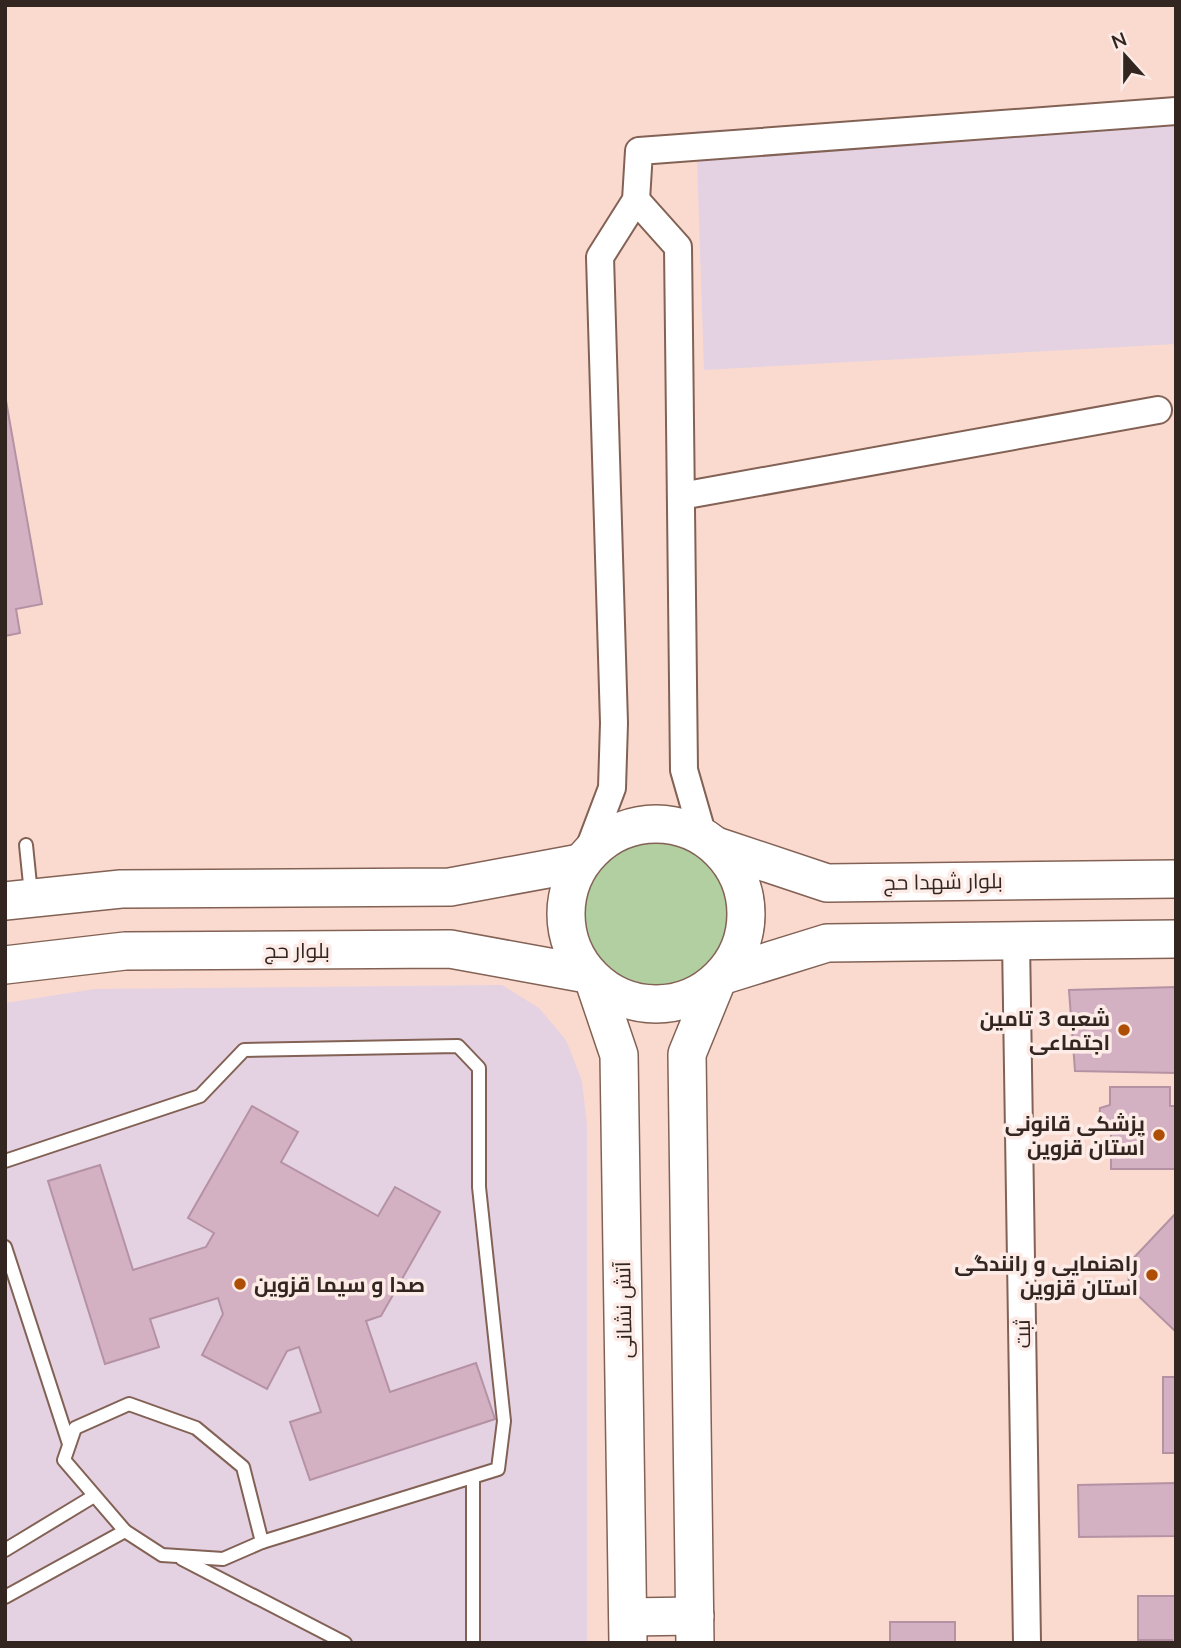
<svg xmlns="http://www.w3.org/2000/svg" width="1181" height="1648" font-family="Mulish,Cairo,sans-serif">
<rect width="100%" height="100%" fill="#fadacf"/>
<!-- commercial -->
<g fill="#e4d2e2">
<polygon points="1173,106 1176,156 1176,344 704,370 696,131"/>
<polygon points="502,985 539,1008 566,1040 582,1081 587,1125 587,1643 5,1643 5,1003 95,989"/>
</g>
<!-- green -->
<circle fill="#b1cfa0" cx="654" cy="912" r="78"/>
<!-- building -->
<g fill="#d4b0c3" stroke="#b492a4" stroke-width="2">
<polygon points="5,395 42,604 16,609 20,633 5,636"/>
<polygon points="1176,987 1176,1073 1075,1071 1069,990"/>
<polygon points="1110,1087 1170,1087 1170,1106 1176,1106 1176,1169 1111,1169 1111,1128 1104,1126 1099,1121 1100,1108 1110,1105"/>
<polygon points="252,1106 298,1132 281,1162 378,1216 395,1187 440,1212 381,1316 366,1321 390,1392 476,1363 495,1419 310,1480 290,1422 321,1412 299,1347 287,1351 267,1389 202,1355 223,1314 218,1298 150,1319 159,1347 105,1364 48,1181 100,1165 133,1270 206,1247 214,1233 188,1218"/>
<polygon points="1176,1213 1176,1332 1129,1287 1128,1264"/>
<rect x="1163" y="1377" width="13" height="76"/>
<polygon points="1176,1483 1176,1536 1079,1537 1078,1485"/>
<polygon points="1138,1596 1175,1596 1176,1643 1172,1643 1172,1640 1138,1640"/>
<rect x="890" y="1622" width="65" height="21"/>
</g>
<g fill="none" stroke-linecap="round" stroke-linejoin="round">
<!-- lane casing -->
<g stroke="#836255" stroke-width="16">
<g id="lane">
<polyline points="26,845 31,894"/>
<polyline points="5,1161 200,1096 244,1050 458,1046 479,1068 479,1187 504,1421 498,1469 262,1542"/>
<polyline points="5,1247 69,1444"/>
<polygon points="129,1404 196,1428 243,1467 262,1542 223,1559 162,1555 125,1531 64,1460 75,1428"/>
<polyline points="5,1550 94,1496"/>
<polyline points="182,1559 345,1643"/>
<polyline points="5,1597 125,1531"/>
<polyline points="473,1643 473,1478"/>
</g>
</g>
<!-- street casing -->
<g stroke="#836255" stroke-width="30">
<g id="street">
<polyline points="636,200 678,247 684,770 703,836"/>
<polyline points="681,496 1158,410"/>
<polyline points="587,854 612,788 614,723 600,257 636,200 639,151 1176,111"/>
<polyline points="1016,941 1027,1643"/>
</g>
</g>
<!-- secondary casing -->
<g stroke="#836255" stroke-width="40">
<g id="secondary">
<circle cx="656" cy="914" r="90"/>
<polyline points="716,846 827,883 1176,879"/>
<polyline points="5,901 121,889 450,887 580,863"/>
<polyline points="5,965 125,951 450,949 587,974"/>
<polyline points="724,975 827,943 1176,939"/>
<polyline points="594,981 619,1055 628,1643"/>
<polyline points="628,1617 695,1616"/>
<polyline points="695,1643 687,1054 716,983"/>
</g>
</g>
<!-- lane -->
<use href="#lane" stroke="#fff" stroke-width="12"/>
<!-- street -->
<use href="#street" stroke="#fff" stroke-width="26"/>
<!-- secondary -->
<use href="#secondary" stroke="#fff" stroke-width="37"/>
</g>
<!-- markers -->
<g fill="#ae4e06" stroke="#fcebe6" stroke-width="2.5">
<circle cx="1124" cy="1030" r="7"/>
<circle cx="1159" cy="1135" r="7"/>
<circle cx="1152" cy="1275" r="7"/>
<circle cx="240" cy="1284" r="7"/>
</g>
<g text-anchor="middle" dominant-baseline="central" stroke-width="7" stroke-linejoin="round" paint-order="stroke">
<!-- street labels -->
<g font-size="21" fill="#332520" stroke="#fcebe6">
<text transform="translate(943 881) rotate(-1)">بلوار شهدا حج</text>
<text x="297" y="950">بلوار حج</text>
<text transform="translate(623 1310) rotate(-91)">آتش نشانی</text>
<text transform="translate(1022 1334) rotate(-91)">ثبت</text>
</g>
<!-- poi labels -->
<g font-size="21" font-weight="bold" fill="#332520" stroke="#fcebe6" text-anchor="end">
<text x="1110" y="1018">شعبه 3 تامین<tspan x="1110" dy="24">اجتماعی</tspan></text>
<text x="1145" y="1123">پزشکی قانونی<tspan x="1145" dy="24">استان قزوین</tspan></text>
<text x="1138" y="1263">راهنمایی و رانندگی<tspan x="1138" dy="24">استان قزوین</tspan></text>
<text x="254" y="1284" text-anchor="start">صدا و سیما قزوین</text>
</g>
</g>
<!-- border -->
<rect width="1181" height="1648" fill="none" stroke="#332520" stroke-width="14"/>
<!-- north arrow -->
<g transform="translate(1125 56) rotate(339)" stroke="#fcebe6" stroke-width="5" paint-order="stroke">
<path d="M0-5L12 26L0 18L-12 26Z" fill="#332520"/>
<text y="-10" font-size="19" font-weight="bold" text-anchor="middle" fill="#332520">N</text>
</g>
</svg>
